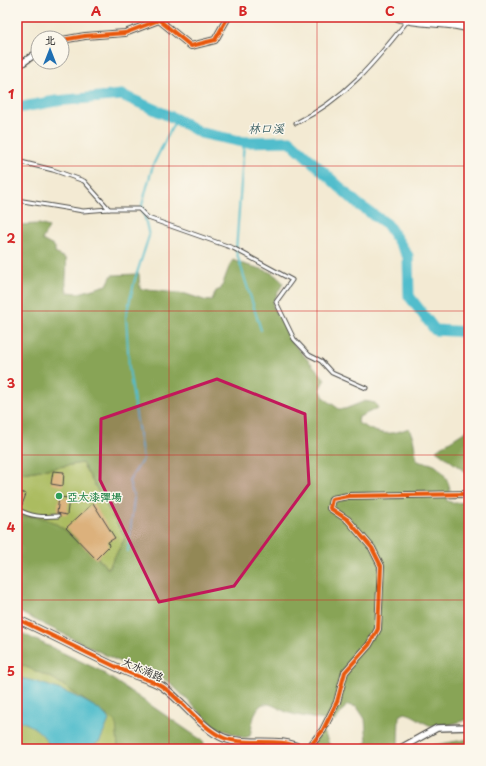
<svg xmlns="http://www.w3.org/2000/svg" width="486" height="766" font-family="'Playpen Sans','LXGW WenKai TC',sans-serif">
<rect width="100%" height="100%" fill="#fbf7ec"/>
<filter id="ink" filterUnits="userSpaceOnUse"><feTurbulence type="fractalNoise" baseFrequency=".025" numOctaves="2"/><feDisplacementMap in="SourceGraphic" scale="8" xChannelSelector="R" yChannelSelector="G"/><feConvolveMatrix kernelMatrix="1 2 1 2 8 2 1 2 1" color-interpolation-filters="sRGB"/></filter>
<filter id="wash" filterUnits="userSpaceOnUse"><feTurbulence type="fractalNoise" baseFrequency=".012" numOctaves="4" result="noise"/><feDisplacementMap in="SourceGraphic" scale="16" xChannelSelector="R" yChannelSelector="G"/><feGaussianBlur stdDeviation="0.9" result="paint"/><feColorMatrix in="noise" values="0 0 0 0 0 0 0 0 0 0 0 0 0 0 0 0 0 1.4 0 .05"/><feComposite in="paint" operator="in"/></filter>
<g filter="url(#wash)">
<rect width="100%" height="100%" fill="#f3ead3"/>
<!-- green -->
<g fill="#abbc60" stroke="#6b7446">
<polygon points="82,463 125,538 108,569 91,550 39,517 17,517 17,474"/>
<polygon points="17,643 167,749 17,749"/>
</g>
<!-- forest -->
<g fill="#88a456" stroke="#5a6840">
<path d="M39,224L49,227L42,240L55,247V253L66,259C68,270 64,283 67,292L79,293L107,285L112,275L139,274L140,289L186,294L207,301L212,300L216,291L221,289C224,281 229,265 233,260C251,269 270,266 283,283L273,302V308L282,320L290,340L325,379L320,388L324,398L339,409H345L365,401L375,403L378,408L359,417L358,423C378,434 386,437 409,428L413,438L417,460C422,464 426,462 432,464C441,467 450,482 450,491C449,494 447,497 446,500L453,503L469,502V719C460,722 438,729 429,725C420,721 413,714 404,713L399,716L398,744L389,749H359L367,742L365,719L357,707L347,705L335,721C332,722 294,715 289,713C281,711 268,699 260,706C253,712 252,728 250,736L244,738L214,726L169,682L154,675L138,671L17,611V517C24,517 32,516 39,517C61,521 93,553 108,569L125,538L82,463L17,474V225Z"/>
<polygon points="469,429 469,471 464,471 436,450"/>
<polygon points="17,631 99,670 203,741 206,749 118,749 116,722 54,679 17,663"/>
<polygon points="320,732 325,734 329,744 336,749 313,749 314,734"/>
<polygon points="469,739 469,749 424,749 435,745"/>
</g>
<!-- water -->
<path fill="#51bdcc" stroke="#3e747c" d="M17,678C37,679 101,703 109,720L100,741L89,749H50C46,734 32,724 17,720Z"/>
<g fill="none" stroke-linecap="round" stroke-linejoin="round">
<!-- stream -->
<g stroke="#51bdcc" stroke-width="2">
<polyline points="244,142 236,251 261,330"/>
<polyline points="128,551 134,498 129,481 143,459 129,369 126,316 135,279 149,236 142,205 153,165 176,119"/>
</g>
<!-- river -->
<polyline stroke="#51bdcc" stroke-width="11" points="17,108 56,101 122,95 176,119 201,133 244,142 290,141 359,205 387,224 408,256 409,296 435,330 469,332"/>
</g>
<g id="blocks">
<!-- building -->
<g fill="#dcb17c">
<polygon points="53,471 64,472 63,486 51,484"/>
<polygon points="17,491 26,494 22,505 17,503"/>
<polygon points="59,497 69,498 67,515 57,513"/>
<polygon points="93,503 115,538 108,542 109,546 96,559 66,528"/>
</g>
</g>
</g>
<g filter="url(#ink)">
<use href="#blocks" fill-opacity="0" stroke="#494844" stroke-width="1"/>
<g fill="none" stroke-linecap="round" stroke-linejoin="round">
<!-- service casing -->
<g stroke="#494844" stroke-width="5">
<g id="service">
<path d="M296,123C345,99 375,62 408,20"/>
<polyline points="17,161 53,170 84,181 109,209 139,209 148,218 233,248 292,280 276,302 294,339 309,355 321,361 332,373 366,388"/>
<polyline points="17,200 83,211 109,209"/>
<path d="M17,509C31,517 42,517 58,516"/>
</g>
</g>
<!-- minor casing -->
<g stroke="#494844" stroke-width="8">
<g id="minor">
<polyline points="62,40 85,36 125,33 159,20 191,46 215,40 228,17"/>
<polyline points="17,67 38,52"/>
<polyline points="308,749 323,730 337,702 345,672 369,645 378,629 381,566 372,548 348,520 330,508 332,499 348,496 469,494"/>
<polyline points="399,749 437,728 469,727"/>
</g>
</g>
<!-- tertiary casing -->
<g stroke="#494844" stroke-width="9">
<path id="tertiary" d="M17,619C54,636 90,655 127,672C138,677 153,680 163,687C183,701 202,729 224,738C247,747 281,736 301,749"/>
</g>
<!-- secondary casing -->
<g stroke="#494844" stroke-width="10">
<path id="secondary" d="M398,17C420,25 446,20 469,28"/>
</g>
<!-- service -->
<use href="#service" stroke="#fff" stroke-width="3"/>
<!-- minor -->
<use href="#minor" stroke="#fff" stroke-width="5.5"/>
<!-- tertiary -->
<use href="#tertiary" stroke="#fff" stroke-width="7"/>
<!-- secondary -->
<use href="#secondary" stroke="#fff" stroke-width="8"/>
<!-- cycleway casing -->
<g stroke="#fbf7ec" stroke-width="6">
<g id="cycleway">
<polyline points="62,40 85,36 125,33 159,20 191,46 215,40 228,17"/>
<path d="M17,619C54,636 90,655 127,672C138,677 153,680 163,687C183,701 202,729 224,738C247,747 281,736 301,749"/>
<polyline points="308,749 323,730 337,702 345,672 369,645 378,629 381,566 372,548 348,520 330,508 332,499 348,496 469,494"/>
</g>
</g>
<!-- cycleway -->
<use href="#cycleway" stroke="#e8590c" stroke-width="4"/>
</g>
</g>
<!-- marked area -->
<path fill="#c2185b" fill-opacity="0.2" stroke="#c2185b" stroke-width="3" stroke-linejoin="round" d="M217,379L305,414L309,484L234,586L159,602L100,480L101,419Z"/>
<!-- grid -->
<path fill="none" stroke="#d62828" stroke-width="1" stroke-opacity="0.55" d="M169,17V749M317,17V749M17,166H469M17,311H469M17,455H469M17,600H469"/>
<!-- markers -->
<circle fill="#2e9e5b" stroke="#fbf7ec" stroke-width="1.5" cx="59" cy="496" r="4"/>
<g text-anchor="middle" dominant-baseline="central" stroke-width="3" stroke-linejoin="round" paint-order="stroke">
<!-- leisure labels -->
<g font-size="11" font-weight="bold" fill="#27864d" stroke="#fbf7ec" text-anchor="start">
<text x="67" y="496">亞太漆彈場</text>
</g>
<!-- street labels -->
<g font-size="11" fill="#2b2b2b" stroke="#fbf7ec">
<text transform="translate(143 669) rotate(24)">大水湳路</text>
</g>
<!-- water labels -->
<g font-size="12" font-style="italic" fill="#385e63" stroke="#fbf7ec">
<text x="266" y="128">林口溪</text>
</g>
</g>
<!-- margin -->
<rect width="486" height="766" fill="none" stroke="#fbf7ec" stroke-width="44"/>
<!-- north arrow -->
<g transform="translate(50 50)"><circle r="19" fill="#fbf7ec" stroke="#a8a59f"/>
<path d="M0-3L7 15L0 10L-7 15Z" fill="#1f6fb2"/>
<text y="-6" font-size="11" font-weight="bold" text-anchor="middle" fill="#2b2b2b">北</text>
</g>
<rect x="22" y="22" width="442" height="722" fill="none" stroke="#d62828" stroke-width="1.5"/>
<g font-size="13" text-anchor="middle" font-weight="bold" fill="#d62828">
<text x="96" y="16">A</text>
<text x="243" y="16">B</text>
<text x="390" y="16">C</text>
<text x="11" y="99">1</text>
<text x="11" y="243">2</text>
<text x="11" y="388">3</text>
<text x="11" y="532">4</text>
<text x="11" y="676">5</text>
</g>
</svg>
